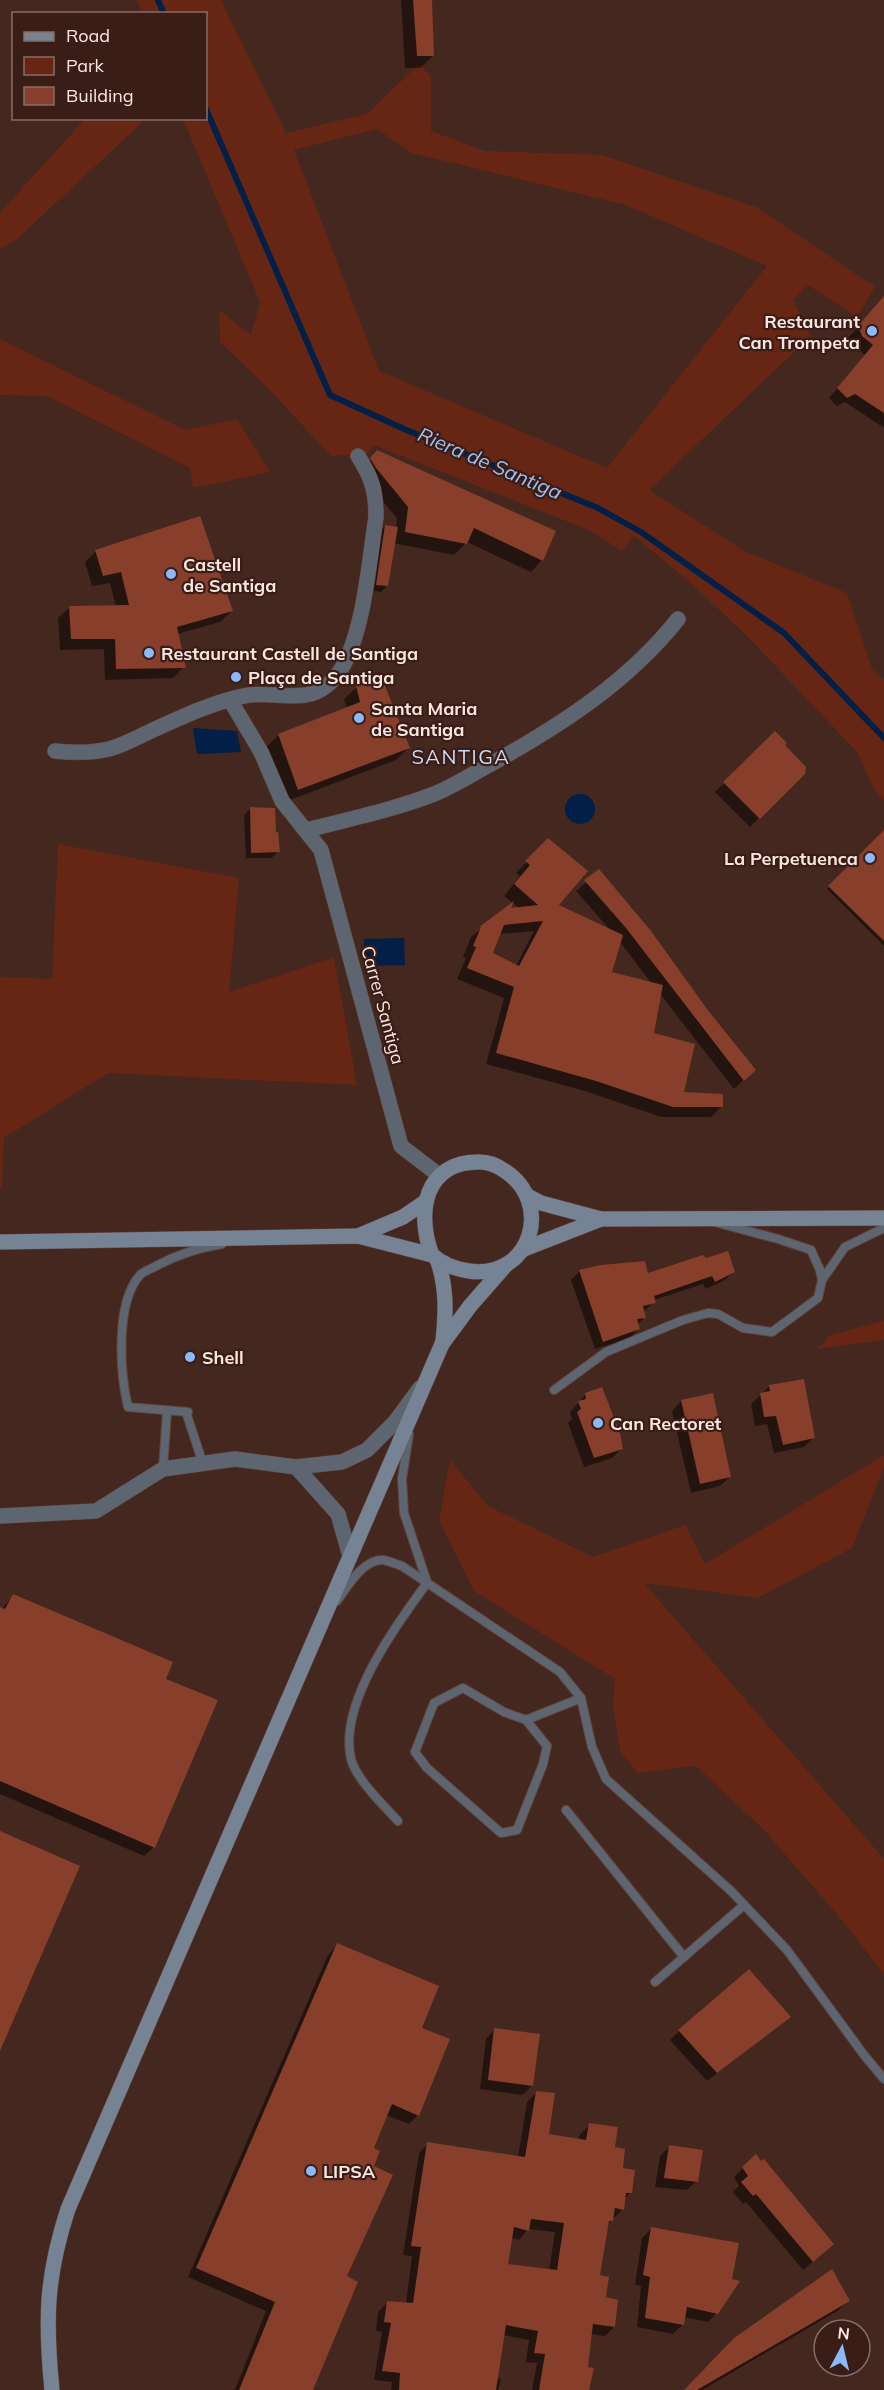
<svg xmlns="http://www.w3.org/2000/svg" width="884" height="2390" font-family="Mulish,sans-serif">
<rect width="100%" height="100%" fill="#44271f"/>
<!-- green -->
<g fill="#672614" fill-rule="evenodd">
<path d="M137,0H221L286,133L367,114L419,64L431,77V131L485,151L602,155L758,208L875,287L857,317L808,285L793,300L811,336L649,490L746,552L847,593L872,669L884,680V801L874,788L857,752L746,635L685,578L634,536L622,551L589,530L374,445L367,454L331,456L267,387L220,342L219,310L251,335L260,302L183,119L206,118V14L142,13ZM377,129L412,153L626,205L767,266L607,468L379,371L294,150Z"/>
<polygon points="85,119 146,119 17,239 0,250 0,213"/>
<polygon points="0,339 185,430 237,419 270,472 193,488 190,468 47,396 0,395"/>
<polygon points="58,844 239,878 229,992 334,957 357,1085 108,1073 4,1138 2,1187 0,1189 0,977 52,979"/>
<polygon points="884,1321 884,1340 817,1349 830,1335"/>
<polygon points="884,1455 884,1467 852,1548 758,1598 644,1583 884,1859 884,1974 841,1919 764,1830 696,1766 638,1773 620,1751 613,1706 615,1679 474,1591 439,1520 450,1460 488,1506 593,1557 685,1525 705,1564"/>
</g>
<!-- water -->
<g fill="#021f47">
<polygon points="193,728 237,731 241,752 197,754"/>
<circle cx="580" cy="809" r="15"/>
<polygon points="404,938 405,965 365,966 364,939"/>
</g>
<!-- shadow -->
<g fill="#0007" fill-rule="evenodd">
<polygon points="401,0 431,0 433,56 420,68 405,68"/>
<polygon points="884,304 884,428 845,402 837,406 829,398 865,355 853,345 849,337 870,313"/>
<polygon points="378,452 542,560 531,572 467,542 454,555 393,543 387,586 381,592 371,590 379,533 385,526 396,528 397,518 365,480 360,470"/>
<polygon points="96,551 232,611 220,622 177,634 184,667 173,678 105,680 104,649 60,650 58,618 70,607 116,607 110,583 92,586 85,562"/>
<polygon points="357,687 409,747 396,760 290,800 285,800 266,747 279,735 347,709 344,699"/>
<polygon points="775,733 804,773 750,827 715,792"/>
<polygon points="250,809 278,851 272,858 246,858 244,815"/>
<polygon points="884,832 884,946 827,889"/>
<path d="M548,840L557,906L611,931L576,891L599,871L754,1070L734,1089L660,994L652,1034L682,1094L722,1106L711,1117H661L585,1091L486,1064L504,998L457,979L466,958L463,957L471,937L511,906L509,910L519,908L504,896L520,876L516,873ZM534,931L516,966L491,953L499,934ZM620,942L652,984L611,973Z"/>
<polygon points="601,1267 647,1275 733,1272 725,1280 706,1289 703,1284 654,1300 654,1302 643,1312 645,1317 637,1325 638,1329 630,1338 595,1349 571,1280 579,1272"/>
<polygon points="770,1386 813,1438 804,1447 774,1453 767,1424 755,1426 751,1404"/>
<polygon points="586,1394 621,1449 612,1458 584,1467 568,1423 572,1419 570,1412"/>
<polygon points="681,1401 730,1477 720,1486 691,1493 672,1411"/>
<polygon points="13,1596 154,1847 144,1856 0,1794 0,1609 2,1609"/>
<polygon points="337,1945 420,2029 418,2115 409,2124 386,2115 372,2149 372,2167 345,2277 312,2390 235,2390 266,2311 188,2277 328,1955"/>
<polygon points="789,2017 707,2081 670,2040 679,2031"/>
<polygon points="495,2029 532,2086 522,2095 480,2089 486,2039"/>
<path d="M537,2092L547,2135L579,2140L580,2134L590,2125L614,2149L630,2193L624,2199L623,2209L606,2226L599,2276L614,2327L605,2336L590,2334L586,2368L588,2390H532L537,2363L526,2362L529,2340L503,2335L496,2378L501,2379L498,2390H391L392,2382L374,2380L382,2332L376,2331L378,2312L388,2302L406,2304L412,2256L403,2255L419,2153L428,2144L518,2157L527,2102ZM528,2229L555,2232L549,2271L507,2265L511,2238L519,2240Z"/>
<polygon points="669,2147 696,2181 687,2190 655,2187 660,2156"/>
<polygon points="743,2168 823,2253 803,2270 746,2202 743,2204 733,2192 739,2186 734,2177"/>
<polygon points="651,2229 717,2313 708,2322 683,2317 682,2325 673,2334 637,2327 641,2286 635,2285 642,2238"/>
<polygon points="849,2300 839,2310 702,2390 686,2390"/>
</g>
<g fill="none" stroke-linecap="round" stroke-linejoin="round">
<!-- stream -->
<g stroke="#021f47" stroke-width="6">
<polyline points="158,0 164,14"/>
<polyline points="206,109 330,395 404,429 598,508 641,532 784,633 884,738"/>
</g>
</g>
<!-- building -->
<g fill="#873e2b" fill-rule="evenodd">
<polygon points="413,0 432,0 434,56 417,56"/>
<polygon points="884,296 884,413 855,394 847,398 837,388 873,345 862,336 858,326"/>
<polygon points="377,450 556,531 543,561 474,528 467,544 405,532 408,507 376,468 370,458"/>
<polygon points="200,516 233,611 177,627 186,668 116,669 115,639 71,639 69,606 129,605 121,572 103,576 95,550"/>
<polygon points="385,525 398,527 388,586 376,585"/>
<polygon points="381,676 410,748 298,790 278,734 360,702 356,686"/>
<polygon points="775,731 787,743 785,745 806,767 805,774 760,819 723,782"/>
<polygon points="250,807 275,808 276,832 278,832 280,852 251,853"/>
<polygon points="884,830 884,941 828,886"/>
<path d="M548,838L588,871L559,905L623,935L612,972L663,985L654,1033L695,1044L684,1092L723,1094V1107H673L596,1081L496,1053L514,987L467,968L476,947L473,946L481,927H479L514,901L511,908L538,905L514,884L530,865L525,861ZM543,921L519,966L493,953L504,925Z"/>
<polygon points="599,869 651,931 707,1009 756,1070 744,1081 626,928 584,880"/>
<polygon points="728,1251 735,1272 715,1282 712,1276 654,1296 656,1303 643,1306 646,1318 637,1319 640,1329 603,1342 579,1270 601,1265 645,1261 648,1273 703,1255 706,1258"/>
<polygon points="804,1379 815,1438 783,1445 776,1416 764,1417 760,1393 770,1391 769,1385"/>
<polygon points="602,1387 620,1433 623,1449 594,1458 577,1412 581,1409 578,1401 586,1399 585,1393"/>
<polygon points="713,1393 731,1477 700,1484 681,1400"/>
<polygon points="13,1594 173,1662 166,1679 218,1700 155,1848 0,1781 0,1607 5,1609"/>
<polygon points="0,1831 80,1866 0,2051"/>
<polygon points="337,1943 439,1986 422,2028 450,2039 419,2116 392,2104 374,2148 380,2151 374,2166 393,2175 347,2276 358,2282 313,2390 239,2390 275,2302 196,2268"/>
<polygon points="749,1969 791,2017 717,2073 678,2030"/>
<polygon points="494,2028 540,2034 533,2086 488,2080"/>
<path d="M536,2091L555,2093L549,2134L586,2140L589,2123L618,2127L615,2147L625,2149L623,2168L635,2170L632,2193H626L624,2210L615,2208L613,2221H609L600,2275L609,2277L606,2297L618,2300L615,2327L593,2324L588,2367L594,2368L589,2390H539L545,2354L534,2353L538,2331L506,2325L496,2390H399L400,2373L382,2371L391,2323L384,2322L387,2301L413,2303L421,2247L411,2246L427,2142L525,2157ZM531,2219L564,2223L557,2270L508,2264L514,2227L529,2231Z"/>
<polygon points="669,2145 703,2150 698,2182 664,2178"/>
<polygon points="756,2154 761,2161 764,2159 834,2244 813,2262 756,2194 753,2196 741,2182 748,2176 742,2167"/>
<polygon points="651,2227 739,2243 732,2279 740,2281 718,2314 687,2307 684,2325 645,2318 650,2277 643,2275"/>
<polygon points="832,2269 850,2301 697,2390 684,2390 734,2338"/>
</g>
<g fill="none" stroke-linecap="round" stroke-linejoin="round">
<!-- service casing -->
<g stroke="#61463e" stroke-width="10">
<g id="service">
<polyline points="718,1223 778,1239 811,1250 820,1270 822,1280"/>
<polyline points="554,1390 606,1352 683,1320 708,1313 718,1314 743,1328 772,1332 818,1298 822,1280 845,1247 884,1228"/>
<polyline points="186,1412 203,1464"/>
<path d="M188,1412L128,1407C120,1373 115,1303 140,1275C144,1271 151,1269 156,1266C178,1254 198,1248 222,1244"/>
<polyline points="409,1434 402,1479 404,1513 427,1582"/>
<polyline points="163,1469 167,1411"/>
<path d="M337,1601C347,1587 363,1559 383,1560C389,1561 396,1564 402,1566L560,1672L581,1698L592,1747L606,1779L731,1891L787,1950L864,2055L884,2079"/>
<polyline points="526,1720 547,1746 543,1764 517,1830 501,1833 427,1768 415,1752 434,1703 463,1688 504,1712 526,1720 581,1698"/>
<polyline points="566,1810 684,1957"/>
<path d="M398,1821C384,1806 356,1779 351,1759C338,1704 396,1625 427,1583"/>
<polyline points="655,1982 744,1905"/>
</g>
</g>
<!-- minor casing -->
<g stroke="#61463e" stroke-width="16">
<g id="minor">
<polyline points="230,700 261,752 282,801 321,850 401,1146 440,1176"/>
<path d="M55,751C73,753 92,753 109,749C124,745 138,737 151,731C179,718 218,700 249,695C286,691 314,709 340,671C364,634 369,561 376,517C376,491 372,478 358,456"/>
<path d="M307,830C349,819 393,810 434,794C454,786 472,774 491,764C561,725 628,682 678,619"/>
<polyline points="296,1467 338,1514 350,1556"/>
<polyline points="0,1516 96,1511 163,1469 235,1459 296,1467 342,1462 367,1450 395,1422 420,1388"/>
</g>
</g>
<!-- secondary casing -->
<g stroke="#61463e" stroke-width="16">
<g id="secondary">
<polyline points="528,1196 541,1203 601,1219"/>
<polyline points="358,1236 403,1217 425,1202"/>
<path d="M0,1242L358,1236L432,1255C442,1264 456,1269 469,1271C531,1280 554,1203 505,1171C498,1166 489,1162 480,1162C424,1161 416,1213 432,1255"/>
<polyline points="524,1249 601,1219 884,1218"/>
<path d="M437,1259C447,1287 446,1312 443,1341"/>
<path d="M52,2390C45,2320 46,2276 68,2209L442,1344L470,1306L505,1266"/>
</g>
</g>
<!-- service -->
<use href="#service" stroke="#5d6571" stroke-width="8"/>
<!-- minor -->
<use href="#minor" stroke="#5d6571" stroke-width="15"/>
<!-- secondary -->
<use href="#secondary" stroke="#768395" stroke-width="15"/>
</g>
<!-- markers -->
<g fill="#8bbafc" stroke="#391d16" stroke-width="2">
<circle cx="872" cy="331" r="6"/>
<circle cx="171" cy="574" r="6"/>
<circle cx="149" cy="653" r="6"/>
<circle cx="236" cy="677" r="6"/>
<circle cx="359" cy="718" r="6"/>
<circle cx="870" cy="858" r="6"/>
<circle cx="190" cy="1357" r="6"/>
<circle cx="598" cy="1423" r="6"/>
<circle cx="311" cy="2171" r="6"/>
</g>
<g text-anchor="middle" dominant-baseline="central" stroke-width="4.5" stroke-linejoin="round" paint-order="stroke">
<!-- poi labels -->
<g font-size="18" font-weight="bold" fill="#fae6e1" stroke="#391d16" text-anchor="start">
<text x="860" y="321" text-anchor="end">Restaurant<tspan x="860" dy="21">Can Trompeta</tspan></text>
<text x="183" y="564">Castell<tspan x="183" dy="21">de Santiga</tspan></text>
<text x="161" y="653">Restaurant Castell de Santiga</text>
<text x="248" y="677">Plaça de Santiga</text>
<text x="371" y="708">Santa Maria<tspan x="371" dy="21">de Santiga</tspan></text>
<text x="858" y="858" text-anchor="end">La Perpetuenca</text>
<text x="202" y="1357">Shell</text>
<text x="610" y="1423">Can Rectoret</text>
<text x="323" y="2171">LIPSA</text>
</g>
<!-- street labels -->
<g font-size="18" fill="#fae6e1" stroke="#391d16">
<text transform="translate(383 1005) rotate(75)">Carrer Santiga</text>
</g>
<!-- water labels -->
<g font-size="20" font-style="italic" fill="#9ec1f3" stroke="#391d16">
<text transform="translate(490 463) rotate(23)">Riera de Santiga</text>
</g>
<!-- neighbourhood labels -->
<g font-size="20" letter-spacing="1.5" fill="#cadcf5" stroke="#391d16">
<text x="461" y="756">SANTIGA</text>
</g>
</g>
<!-- legend -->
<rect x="12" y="12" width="195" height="108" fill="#391d16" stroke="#866d67" stroke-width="1.5"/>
<rect x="24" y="32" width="30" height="9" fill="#768395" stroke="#866d67" stroke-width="1.5"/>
<text x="66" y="42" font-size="18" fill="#fae6e1">Road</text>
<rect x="24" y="57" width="30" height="18" fill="#672614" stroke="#866d67" stroke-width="1.5"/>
<text x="66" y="72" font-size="18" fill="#fae6e1">Park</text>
<rect x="24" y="87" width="30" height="18" fill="#873e2b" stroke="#866d67" stroke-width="1.5"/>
<text x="66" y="102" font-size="18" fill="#fae6e1">Building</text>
<!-- north arrow -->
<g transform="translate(842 2348) rotate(7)"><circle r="28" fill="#391d16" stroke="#866d67" stroke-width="1.5"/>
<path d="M0-4.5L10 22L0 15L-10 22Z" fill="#8bbafc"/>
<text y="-9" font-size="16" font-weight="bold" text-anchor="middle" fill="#fae6e1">N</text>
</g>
</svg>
